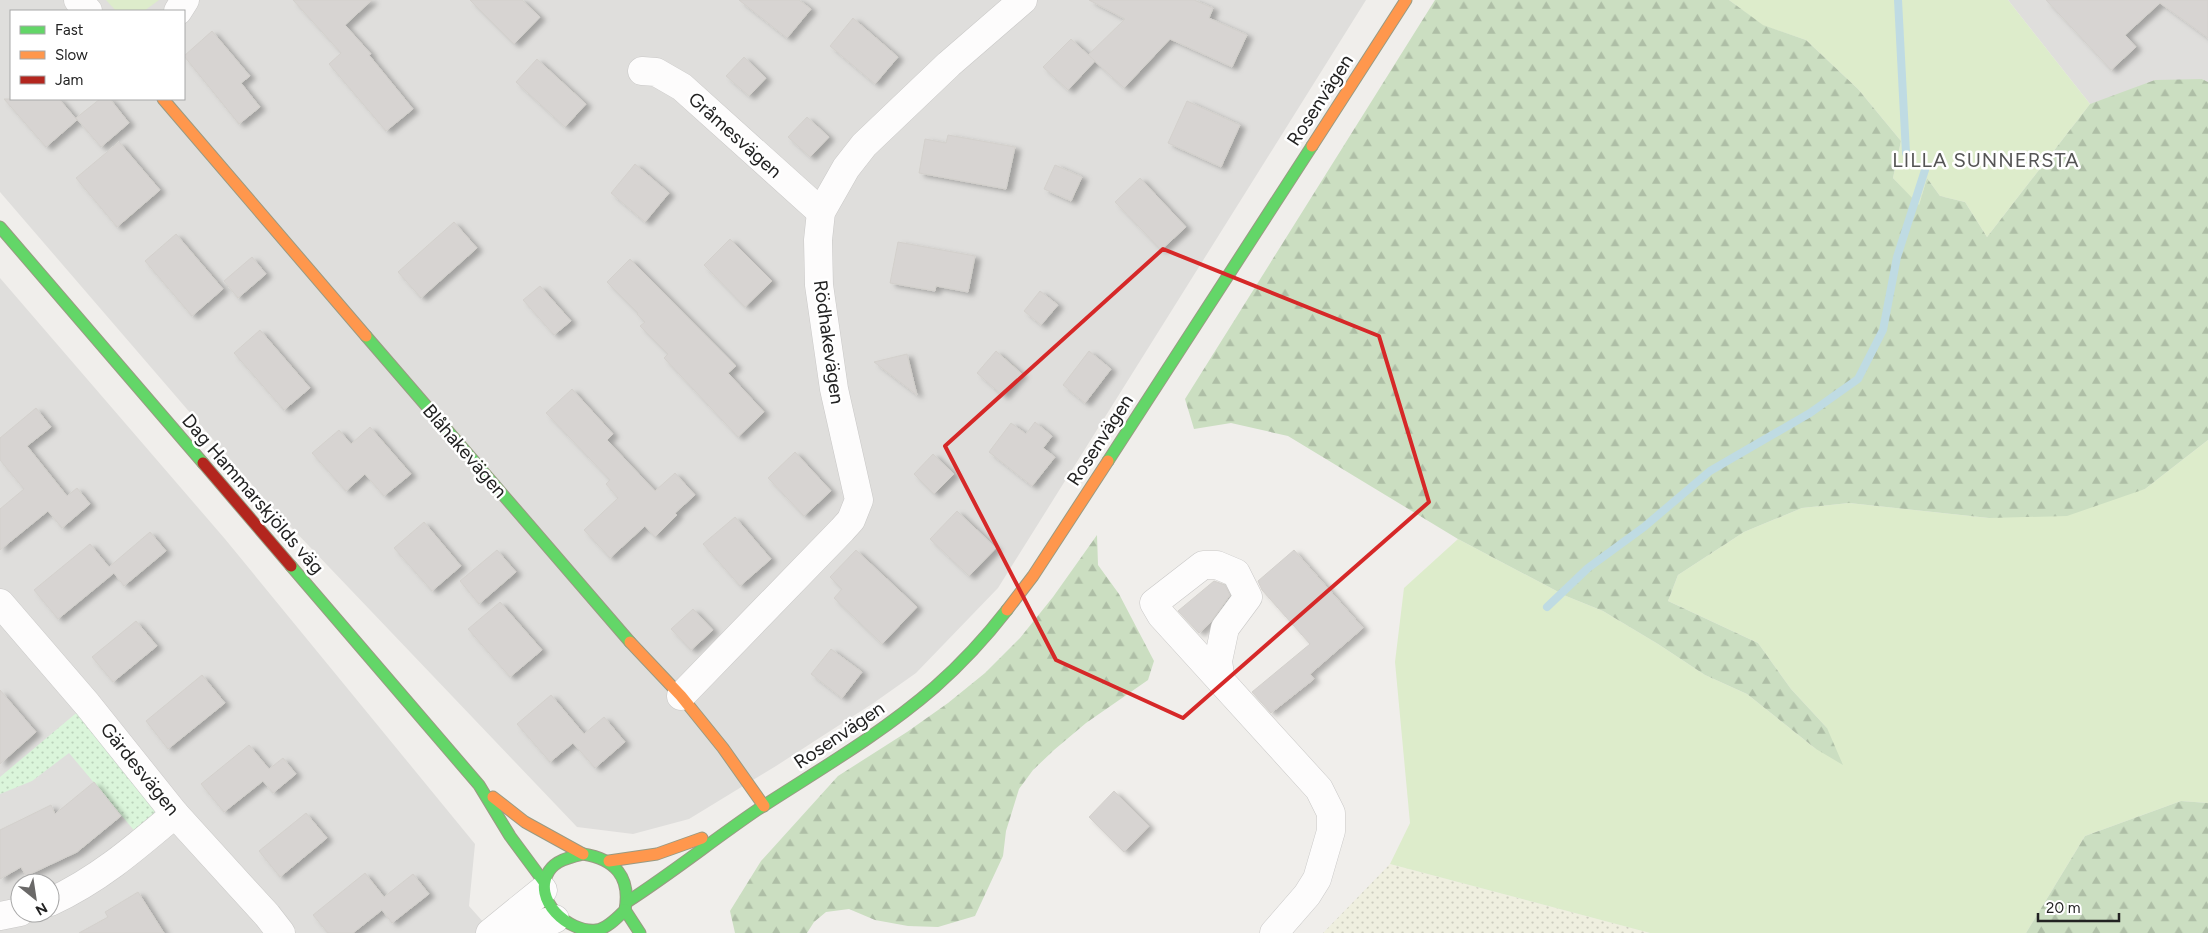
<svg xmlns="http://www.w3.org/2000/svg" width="2208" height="933" font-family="Figtree,sans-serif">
<defs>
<pattern id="farmland-dots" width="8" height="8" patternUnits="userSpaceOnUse" patternTransform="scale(1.25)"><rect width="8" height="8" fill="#efefdf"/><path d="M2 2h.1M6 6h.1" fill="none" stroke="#cdcdbf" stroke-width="1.8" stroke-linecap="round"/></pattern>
<pattern id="forest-firs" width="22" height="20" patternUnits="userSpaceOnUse" patternTransform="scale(1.25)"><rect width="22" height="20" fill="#cbdec1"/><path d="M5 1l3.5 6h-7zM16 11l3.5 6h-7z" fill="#aebea6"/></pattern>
<pattern id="park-dots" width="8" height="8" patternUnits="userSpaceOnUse" patternTransform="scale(1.25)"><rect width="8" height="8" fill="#daf5da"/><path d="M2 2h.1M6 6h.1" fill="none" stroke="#bbd2bb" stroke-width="1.8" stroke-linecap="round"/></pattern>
<filter id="shadow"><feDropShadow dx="5.5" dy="3" stdDeviation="2.5" flood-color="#0004"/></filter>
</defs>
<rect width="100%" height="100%" fill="#f0eeeb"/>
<!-- residential -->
<g fill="#dfdedc" fill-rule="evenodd">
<path d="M0,0H1366L998,588L916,673L875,702L776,766L689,819L633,834L577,827L267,502L0,192ZM11,11H184V99H11Z"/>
<polygon points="2008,0 2208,0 2208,82 2202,79 2090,104"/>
<path d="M0,278L225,539L475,844L469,906L493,933H0ZM20,883H50V913H20Z"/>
</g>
<!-- farmland -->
<polygon fill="url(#farmland-dots)" points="1390,864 1650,933 1323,933"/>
<!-- grass -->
<g fill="#ddeccb">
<polygon points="106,0 159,0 144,11 116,11"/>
<polygon points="1729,0 2008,0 2090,104 1987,237 1965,202 1940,196 1927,178 1919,206 1893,178 1901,141 1858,89 1806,40 1762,25"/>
<polygon points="2208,440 2208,803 2181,801 2085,836 2026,933 1650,933 1390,864 1410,823 1395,662 1404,588 1458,539 1566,596 1603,611 1658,644 1705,675 1747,694 1816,749 1827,728 1791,689 1758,643 1668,601 1678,575 1744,532 1802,508 1849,503 1989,518 2145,489"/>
</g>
<!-- forest -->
<g fill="url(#forest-firs)">
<polygon points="1435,0 1729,0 1763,25 1806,40 1858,89 1901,141 1893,178 1919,205 1927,178 1940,196 1965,202 1987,237 2090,104 2155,80 2202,79 2208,82 2208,440 2145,489 2067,516 1989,518 1849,503 1802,508 1744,532 1678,575 1668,601 1758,643 1791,689 1827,728 1843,765 1816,749 1747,694 1705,675 1658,644 1603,611 1566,596 1458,539 1288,436 1231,423 1194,429 1185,399"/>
<polygon points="1097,535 1098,565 1119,594 1154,661 1148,680 1086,723 1054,750 1033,770 1019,789 1006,831 1003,856 975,916 938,927 908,926 875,920 849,909 826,912 814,922 807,933 735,933 730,911 761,861 838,776 907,732 948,703 985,673 1020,638 1053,597"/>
<polygon points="2181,801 2208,803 2208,933 2026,933 2085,836"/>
</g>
<!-- park -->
<polygon fill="url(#park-dots)" points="87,704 175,814 143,841 69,753 32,781 0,794 0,777"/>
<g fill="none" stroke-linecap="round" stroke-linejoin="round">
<!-- stream -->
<g stroke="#bfdbe3" stroke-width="8">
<polyline points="1898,0 1906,153"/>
<polyline points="1547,607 1588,568 1644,527 1710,471 1810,413 1858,379 1883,330 1897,257 1925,170"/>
</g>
</g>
<!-- building -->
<g fill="#d7d4d2" stroke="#d3d0cc" filter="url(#shadow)">
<polygon points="293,0 372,0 345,25 371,54 369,55 413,109 386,131 329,64 341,53"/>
<polygon points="470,0 522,0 540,17 514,44"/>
<polygon points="739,0 799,0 811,9 787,38"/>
<polygon points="1089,0 1194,0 1213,8 1209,18 1247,35 1232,67 1170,39 1124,88 1088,55 1125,19"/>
<polygon points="2046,0 2208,0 2208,38 2160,3 2125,35 2136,47 2111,70"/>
<polygon points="853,18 898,57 875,84 830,46"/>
<polygon points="212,31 250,76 241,83 260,107 239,124 184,56"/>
<polygon points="1071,39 1095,61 1068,90 1043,67"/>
<polygon points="744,57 766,78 749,96 726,76"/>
<polygon points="537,59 586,104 565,127 516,82"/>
<polygon points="4,99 59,99 77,120 46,147"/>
<polygon points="100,99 110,99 129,123 101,147 76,118"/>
<polygon points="1187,101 1240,125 1221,167 1168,143"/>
<polygon points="807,117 829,137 810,157 788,137"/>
<polygon points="948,135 1015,147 1006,189 919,173 925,139 946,143"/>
<polygon points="119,142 160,190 117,227 76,178"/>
<polygon points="635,164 669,193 645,222 611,193"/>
<polygon points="1055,165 1082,177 1071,201 1044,189"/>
<polygon points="1140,178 1186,227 1161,250 1115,202"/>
<polygon points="454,222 477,248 421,298 398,272"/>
<polygon points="176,234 223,289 192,316 145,261"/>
<polygon points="730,239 772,281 745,307 704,265"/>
<polygon points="898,242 975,256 968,292 936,286 935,291 890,283"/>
<polygon points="252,257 266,274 238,298 224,281"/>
<polygon points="630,259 736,366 728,373 764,412 738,437 664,358 668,354 640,326 645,322 637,314 638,313 607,282"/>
<polygon points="540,286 571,321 554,335 523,300"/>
<polygon points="1040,291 1058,305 1041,325 1024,311"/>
<polygon points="260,330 310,388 284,410 234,353"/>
<polygon points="996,351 1022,374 1003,396 977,373"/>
<polygon points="1089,351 1111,369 1085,403 1063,385"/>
<polygon points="907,354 917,395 874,362"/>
<polygon points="572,389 613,434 607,440 655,491 675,473 695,495 675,513 677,515 655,537 645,526 610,558 584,530 618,498 606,484 610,480 546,413"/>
<polygon points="36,408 51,427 27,446 67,496 77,488 90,504 62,528 48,511 0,550 0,509 24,489 0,460 0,438"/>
<polygon points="1035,422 1052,436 1043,448 1055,457 1032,486 989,452 1011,423 1026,434"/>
<polygon points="370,427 411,474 384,496 365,474 346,491 312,453 339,430 351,444"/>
<polygon points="795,452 831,491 804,516 768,478"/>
<polygon points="933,454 954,474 934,494 914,474"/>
<polygon points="957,511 996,548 969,576 930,539"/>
<polygon points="735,517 771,559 740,586 703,544"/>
<polygon points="424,522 461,566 432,591 394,548"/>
<polygon points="150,532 166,551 124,586 114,573 58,619 34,590 90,544 109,567"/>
<polygon points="497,550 516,572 479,604 460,581"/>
<polygon points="856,550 917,607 882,644 834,598 842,589 830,577"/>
<polygon points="1294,550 1363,628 1310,674 1314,679 1271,713 1252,692 1310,644 1262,590 1258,581"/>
<polygon points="1214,581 1225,585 1230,595 1210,623 1199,633 1178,611"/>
<polygon points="500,602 542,650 510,677 468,629"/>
<polygon points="693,609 713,630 691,650 671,629"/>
<polygon points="136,621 157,646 113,682 92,657"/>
<polygon points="831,649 862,672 842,698 811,674"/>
<polygon points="202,675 225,703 168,749 146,721"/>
<polygon points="0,690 36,732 0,764"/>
<polygon points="551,695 584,734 604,717 625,742 595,768 573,743 550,762 517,724"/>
<polygon points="249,745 269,769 283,758 296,774 273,793 263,781 224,812 201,784"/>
<polygon points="94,782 121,816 77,852 26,876 21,867 0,879 0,830 51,805 55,814"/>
<polygon points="1114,791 1149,826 1124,852 1089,817"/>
<polygon points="306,813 327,838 280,877 259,851"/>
<polygon points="365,873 384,897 413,874 429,894 392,923 382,910 353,933 328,933 313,915"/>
<polygon points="138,892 164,933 79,933 108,917 105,912"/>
</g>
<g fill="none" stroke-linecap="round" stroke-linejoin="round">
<!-- street casing -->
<g stroke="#c9c8c7" stroke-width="29">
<g id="street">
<polyline points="78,0 88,11"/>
<polyline points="178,11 185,0"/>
<polyline points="642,71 656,72 682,87 821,212"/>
<polyline points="0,603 87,704 175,814 267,915 281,933"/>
<polyline points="1221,681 1218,661 1225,628 1248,597 1236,573 1217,565 1203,565 1154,603 1161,615 1319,789 1331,813 1331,831 1317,879 1307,895 1274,933"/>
<polyline points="681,696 842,530 851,520 859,500 834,389 819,285 818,240 821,212 846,168 864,145 949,64 1023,0"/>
<path d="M50,902C98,880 135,848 175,814"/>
<polyline points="0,916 20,912"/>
<polyline points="490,933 543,890"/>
<polyline points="518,933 555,919"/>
</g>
</g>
<!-- fast casing -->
<g stroke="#999a82" stroke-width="13">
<g id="fast">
<polyline points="0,227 203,463"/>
<polyline points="366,336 630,642"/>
<polyline points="1108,461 1312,146"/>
<polyline points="291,566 479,785 510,836 544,882"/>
<path d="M583,854C615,859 631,877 625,910C618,917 607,929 596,930C569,933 531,900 549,871C556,860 571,857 583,854Z"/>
<path d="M627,902C672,873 713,840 757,810C817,771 881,734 935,687C961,664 986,637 1007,610"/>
<polyline points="625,910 640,933"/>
</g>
</g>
<!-- slow casing -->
<g stroke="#999a82" stroke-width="13">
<g id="slow">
<polyline points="163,99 366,336"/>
<polyline points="1312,146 1406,0"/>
<polyline points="1007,610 1033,576 1108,461"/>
<polyline points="630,642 681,696 723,748 764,806"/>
<polyline points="493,797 525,822 583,854"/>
<polyline points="609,861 657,854 702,838"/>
</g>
</g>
<!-- jam casing -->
<g stroke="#999a82" stroke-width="13">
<polyline id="jam" points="203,463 291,566"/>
</g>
<!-- street -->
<use href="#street" stroke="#fdfcfc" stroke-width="28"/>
<!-- fast -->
<use href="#fast" stroke="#63d668" stroke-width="11"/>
<!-- slow -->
<use href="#slow" stroke="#ff974d" stroke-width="11"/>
<!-- jam -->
<use href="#jam" stroke="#b3261e" stroke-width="11"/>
</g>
<!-- marked area -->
<path fill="none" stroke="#d62828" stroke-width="4" stroke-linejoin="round" d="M1163,249L1379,336L1429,502L1183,718L1056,660L945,446Z"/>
<g text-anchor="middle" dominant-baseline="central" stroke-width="5" stroke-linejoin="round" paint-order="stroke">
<!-- street labels -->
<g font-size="19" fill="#222" stroke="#fff">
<text transform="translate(1320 100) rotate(-57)">Rosenvägen</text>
<text transform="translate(735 135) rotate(42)">Gråmesvägen</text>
<text transform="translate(829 342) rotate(82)">Rödhakevägen</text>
<text transform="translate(1100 440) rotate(-57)">Rosenvägen</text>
<text transform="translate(465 451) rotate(49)">Blåhakevägen</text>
<text transform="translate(253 494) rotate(49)">Dag Hammarskjölds väg</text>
<text transform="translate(839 735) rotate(-34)">Rosenvägen</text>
<text transform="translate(140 769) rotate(51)">Gärdesvägen</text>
</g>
<!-- neighbourhood labels -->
<g font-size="20" letter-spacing="1" fill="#555" stroke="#fff">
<text x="1986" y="160">LILLA SUNNERSTA</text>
</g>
</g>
<!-- legend -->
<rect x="10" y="10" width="175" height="90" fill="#ffffff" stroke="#a7a7a7"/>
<rect x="20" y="26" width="25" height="8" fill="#63d668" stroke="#a7a7a7"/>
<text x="55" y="35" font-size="15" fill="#222222">Fast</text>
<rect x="20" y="51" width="25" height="8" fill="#ff974d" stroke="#a7a7a7"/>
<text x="55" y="60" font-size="15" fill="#222222">Slow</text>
<rect x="20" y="76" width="25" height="8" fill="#b3261e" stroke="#a7a7a7"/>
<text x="55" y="85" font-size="15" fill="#222222">Jam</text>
<!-- north arrow -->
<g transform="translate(35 898) rotate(150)"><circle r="24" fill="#ffffff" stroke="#a7a7a7"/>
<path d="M0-4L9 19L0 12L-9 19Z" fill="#6a6968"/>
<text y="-8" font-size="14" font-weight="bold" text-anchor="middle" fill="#222222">N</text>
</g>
<!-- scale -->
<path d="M2038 913v8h81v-8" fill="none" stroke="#222222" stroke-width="2.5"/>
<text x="2046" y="913" font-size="15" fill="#222222" stroke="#ffffff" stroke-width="4" paint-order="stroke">20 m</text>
</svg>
